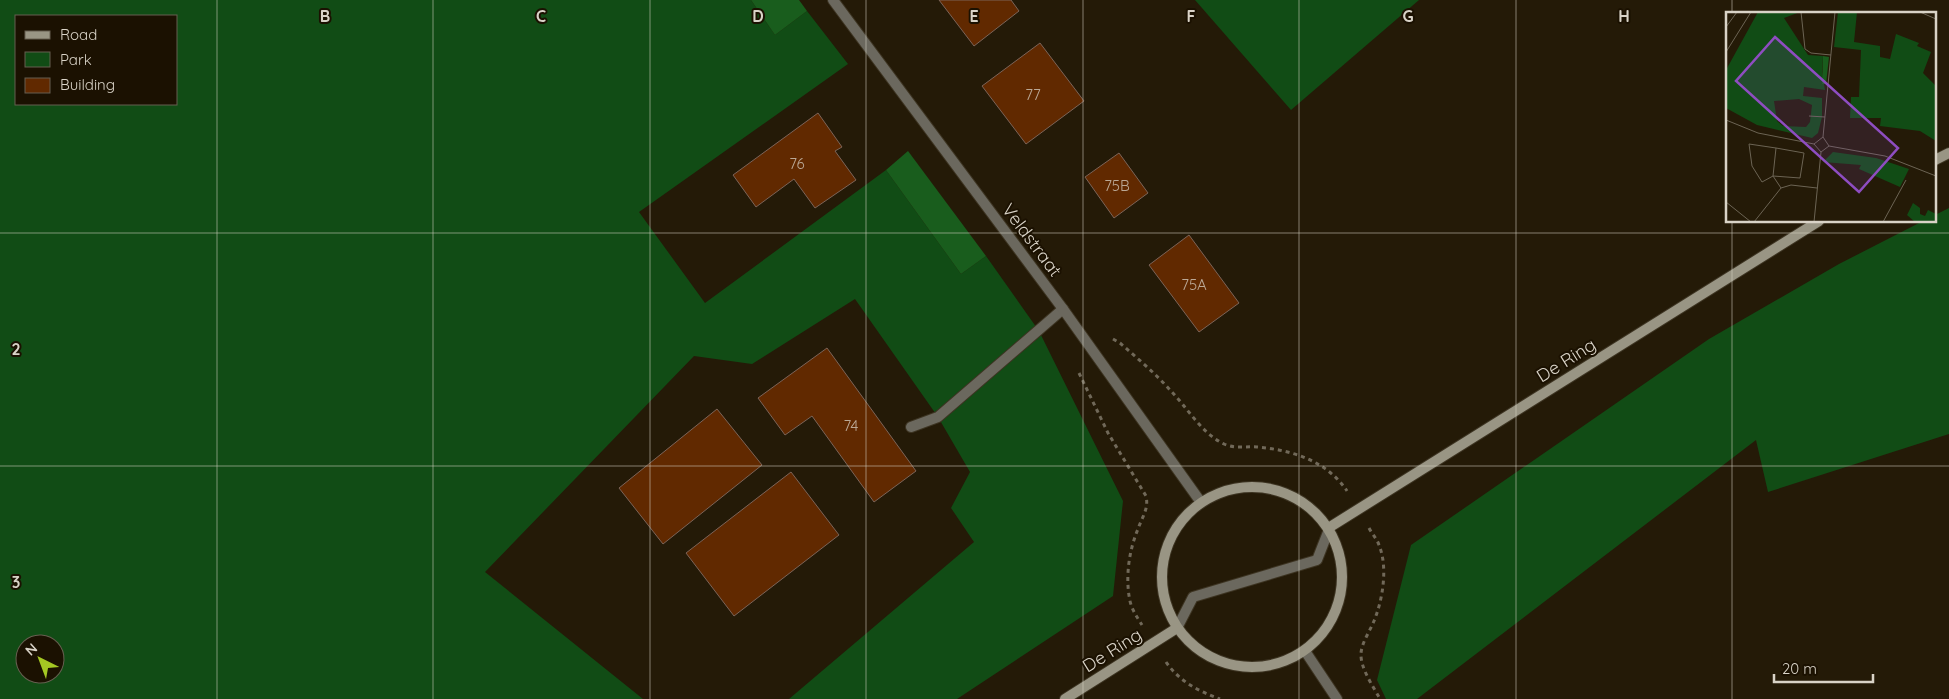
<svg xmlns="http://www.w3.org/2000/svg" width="1949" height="699" font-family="Quicksand,sans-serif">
<rect width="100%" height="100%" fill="#241a07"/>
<!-- green -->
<g fill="#114c15" fill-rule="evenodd">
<path d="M0,0H751L775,35L807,11L848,64L639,212L705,303L886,170L961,274L986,256L1039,331L1123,501L1113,596L957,699H789L974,542L951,508L970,472L938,417L855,299L752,364L694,356L485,572L643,699H0ZM16,16H176V104H16ZM25,644H55V674H25Z"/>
<polygon points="1195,0 1419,0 1291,110"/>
<polygon points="1949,208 1949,434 1768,492 1756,440 1417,699 1386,699 1377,680 1411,545 1709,339 1839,264 1923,221 1935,221 1935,215"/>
</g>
<!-- forest -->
<g fill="#195d1d">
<polygon points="751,0 799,0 807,11 775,35"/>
<polygon points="908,151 986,256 961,274 886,170"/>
</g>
<!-- building -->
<g fill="#612900" stroke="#7c6458">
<polygon points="939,0 1011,0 1019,11 974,46"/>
<polygon points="1040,43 1084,101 1026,144 982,86"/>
<polygon points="818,113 842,147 835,151 856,180 815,208 794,179 756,207 733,175"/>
<polygon points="1119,153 1148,193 1114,218 1085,177"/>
<polygon points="1189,235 1239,303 1199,332 1149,265"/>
<polygon points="827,348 916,471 874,502 812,416 785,435 758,398"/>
<polygon points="717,409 762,465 663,544 619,488"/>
<polygon points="791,472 839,535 734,616 686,553"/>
</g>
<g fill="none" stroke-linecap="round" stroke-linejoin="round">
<!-- service casing -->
<g stroke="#3d3422" stroke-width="12">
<g id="service">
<polyline points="911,427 938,417 1063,309"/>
<polyline points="1177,628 1193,597 1317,560 1330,527"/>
</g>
</g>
<!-- tertiary casing -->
<g stroke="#3d3422" stroke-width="12">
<g id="tertiary">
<polyline points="833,0 1063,309 1200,501"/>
<polyline points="1305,651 1337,699"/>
</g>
</g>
<!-- secondary casing -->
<g stroke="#3d3422" stroke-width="12">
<g id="secondary">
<polyline points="1935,160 1949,153"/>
<circle cx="1252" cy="577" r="90"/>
<polyline points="1330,527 1819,221"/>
<polyline points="1065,699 1177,628"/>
</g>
</g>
<!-- path -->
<g stroke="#716959" stroke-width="3" stroke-dasharray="4 4" stroke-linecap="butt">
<path d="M1113,339L1120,343C1137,358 1155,373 1170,390C1187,407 1201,433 1224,444C1235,449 1246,446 1257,447C1292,450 1327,461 1347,491"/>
<path d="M1079,373L1108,433L1146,496C1149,509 1142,517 1138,529C1129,550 1125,578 1130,601C1132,610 1137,617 1142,625"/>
<path d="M1369,528C1372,534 1377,539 1379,545C1388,567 1383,599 1374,621C1370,631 1362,642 1361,653C1360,668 1373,686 1380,699"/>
<path d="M1166,662C1179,681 1198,691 1220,699"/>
</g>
<!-- service -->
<use href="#service" stroke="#6b685e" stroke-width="10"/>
<!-- tertiary -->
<use href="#tertiary" stroke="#6b685e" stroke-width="10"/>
<!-- secondary -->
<use href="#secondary" stroke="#999584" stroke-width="10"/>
</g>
<!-- grid -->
<path fill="none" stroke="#d9d3c7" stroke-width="1" stroke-opacity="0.55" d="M217,0V699M433,0V699M650,0V699M866,0V699M1083,0V699M1299,0V699M1516,0V699M1732,0V14M1732,221V699M0,233H1949M0,466H1949"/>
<g text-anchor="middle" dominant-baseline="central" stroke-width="4" stroke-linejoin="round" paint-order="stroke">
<!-- number labels -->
<g font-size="15" fill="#bba895">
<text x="1033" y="94">77</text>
<text x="797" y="163">76</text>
<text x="1117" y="185">75B</text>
<text x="1194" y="284">75A</text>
<text x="851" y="425">74</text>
</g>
<!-- street labels -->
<g font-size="18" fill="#d9d3c7" stroke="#1b1101">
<text transform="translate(1032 240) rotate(53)">Veldstraat</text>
<text transform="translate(1566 360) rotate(-32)">De Ring</text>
<text transform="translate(1112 650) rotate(-32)">De Ring</text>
</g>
</g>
<!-- overview -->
<g transform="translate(1726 12)">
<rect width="210" height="210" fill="#241a07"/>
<path d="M32,0H74L58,6L82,43L97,44L96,60L99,78L78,75L77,84L96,86V105L92,121L86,126L31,113L0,96V58ZM73,87L86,93L84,110L80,115L57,114L51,109L48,89ZM112,0H131L128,30L154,34V45L164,47L170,22L193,31L191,34L205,40L197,61L210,74V129L194,119L154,114L155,106H124L125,85H133L135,38L108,35ZM107,140L150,146L183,157L174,175L133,157L135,153L97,150ZM187,191L194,196V202L199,204L202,198L210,202V210H189L181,203Z" fill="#114c15" fill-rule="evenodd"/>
<path d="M97,44L103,45L100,72H96Z" fill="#195d1d"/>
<path fill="none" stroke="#6c6454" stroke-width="1" d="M75,0L79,37L85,41L105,43M194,0L210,7M0,15L11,0M0,40L25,0M83,104L99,105M0,108L32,121L88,132M97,125L109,0M88,132L97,125L103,134M88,132L95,140L103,134M103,134L159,144L210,164M50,136L47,164L74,166L78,141L50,136L23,132L26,154L36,170L47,164L55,176M0,190L25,210M28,210L55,176L65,173L91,176M88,210L95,140M157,210L180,168"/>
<path fill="#8e4dc1" fill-opacity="0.15" stroke="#8e4dc1" stroke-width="2.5" d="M49,25L172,136L133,180L10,69Z"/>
<rect width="210" height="210" fill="none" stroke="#d9d3c7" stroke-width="2.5"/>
</g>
<g font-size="16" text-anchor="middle" font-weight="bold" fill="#d9d3c7" stroke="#1b1101" stroke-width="4" stroke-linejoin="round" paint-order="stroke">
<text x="325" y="22">B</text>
<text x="541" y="22">C</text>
<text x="758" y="22">D</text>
<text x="974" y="22">E</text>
<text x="1191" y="22">F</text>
<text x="1408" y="22">G</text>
<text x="1624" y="22">H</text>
<text x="16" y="355">2</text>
<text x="16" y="588">3</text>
</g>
<!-- legend -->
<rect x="15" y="15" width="162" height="90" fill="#1b1101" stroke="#675f50"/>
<rect x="25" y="31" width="25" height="8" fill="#999584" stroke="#675f50"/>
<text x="60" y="40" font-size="15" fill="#d9d3c7">Road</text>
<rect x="25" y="52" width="25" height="15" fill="#114c15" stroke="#675f50"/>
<text x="60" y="65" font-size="15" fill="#d9d3c7">Park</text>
<rect x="25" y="78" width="25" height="15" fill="#612900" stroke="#675f50"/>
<text x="60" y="90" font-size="15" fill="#d9d3c7">Building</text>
<!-- north arrow -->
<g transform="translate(40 659) rotate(318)"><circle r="24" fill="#1b1101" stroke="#675f50"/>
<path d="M0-4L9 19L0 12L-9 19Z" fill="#a5c823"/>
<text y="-8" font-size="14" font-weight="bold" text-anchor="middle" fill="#d9d3c7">N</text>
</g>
<!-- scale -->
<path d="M1774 674v8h99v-8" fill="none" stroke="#d9d3c7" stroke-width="2.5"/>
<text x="1782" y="674" font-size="15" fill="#d9d3c7" stroke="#1b1101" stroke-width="4" paint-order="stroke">20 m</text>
</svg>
